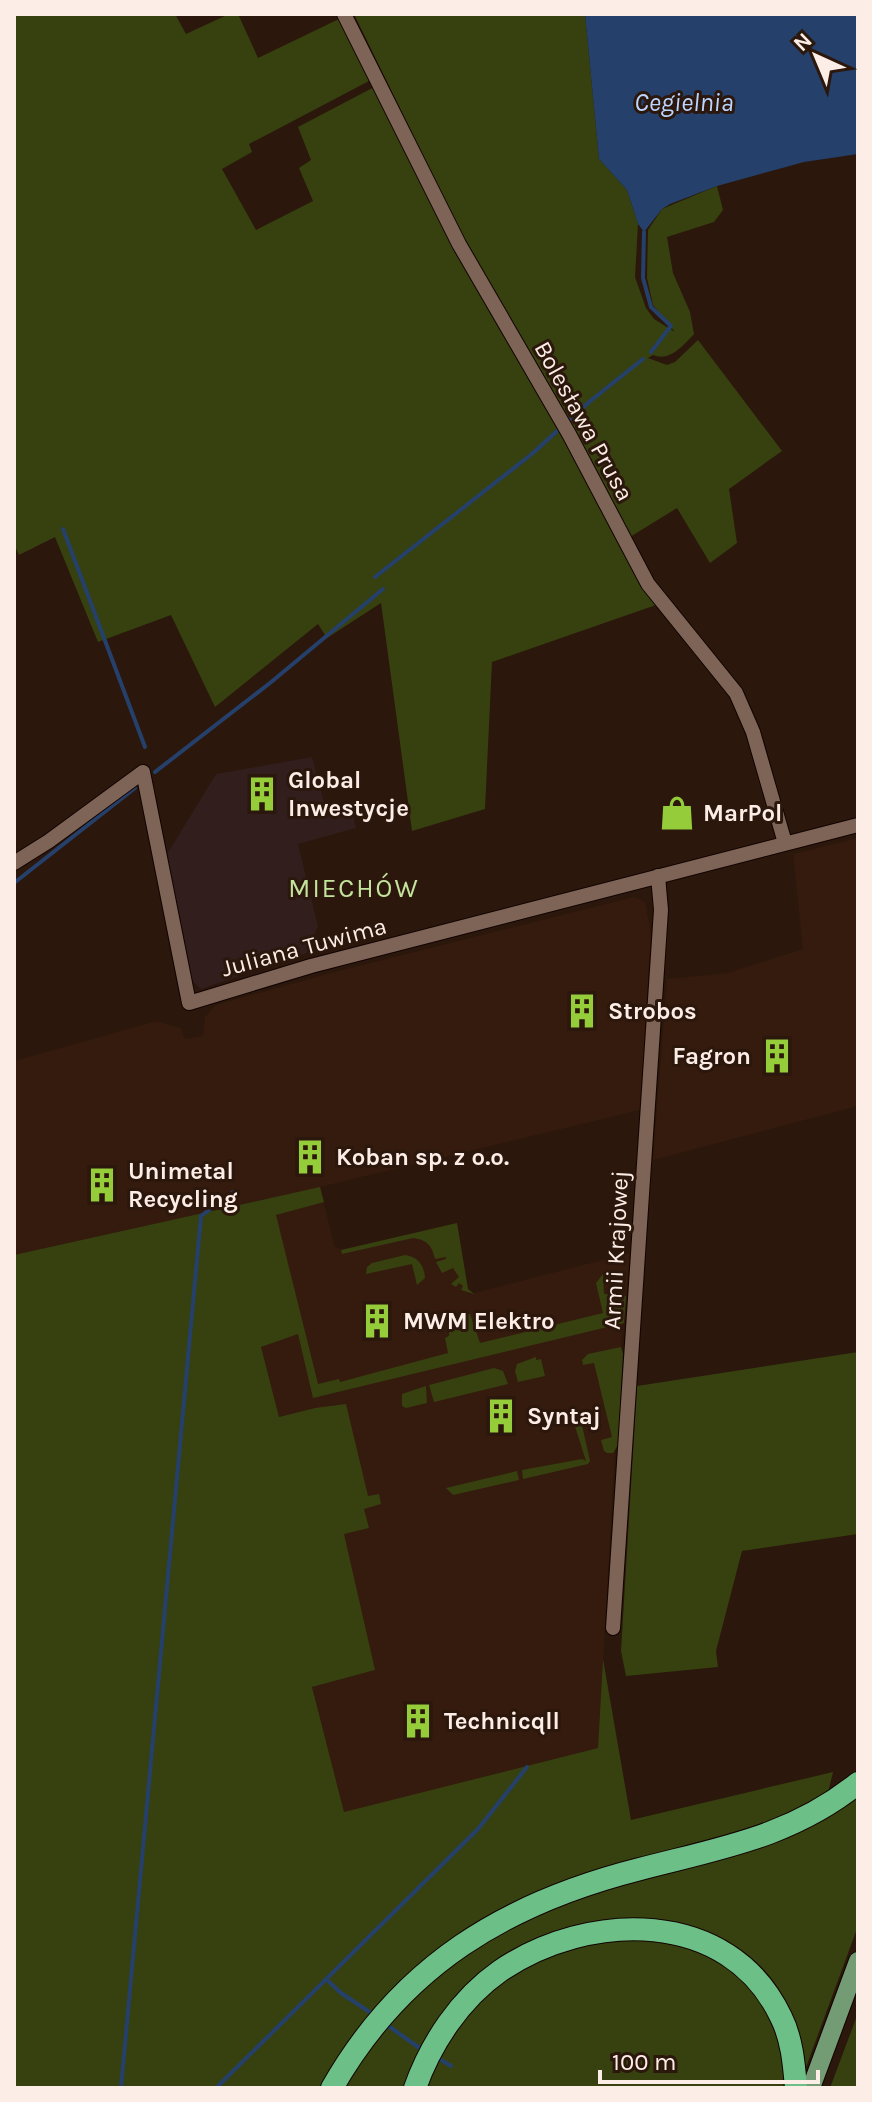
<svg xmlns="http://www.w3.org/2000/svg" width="872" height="2102" font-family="Karla,sans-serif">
<rect width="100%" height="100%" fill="#2b170c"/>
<!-- commercial -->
<polygon fill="#311e1d" points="312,757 327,813 351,805 356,828 298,844 318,926 307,953 201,989 183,973 167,854 216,774"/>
<!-- built -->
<g fill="#351b0d">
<polygon points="858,838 858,1106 653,1160 667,979 728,973 803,949 793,854"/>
<polygon points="634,897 645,902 651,934 640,1110 320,1187 334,1245 341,1250 457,1223 468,1289 474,1293 630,1253 621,1347 598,1748 344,1812 312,1687 374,1670 315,1408 279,1417 261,1347 298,1333 266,1199 14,1255 14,1061 157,1021 180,1028 185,1039 203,1036 205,1017 216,1005 327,974"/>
</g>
<!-- green -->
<g fill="#36410f">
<path d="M14,14H175L186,34L229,14H238L258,58L341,18L372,76L369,81L249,144L252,152L222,169L256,230L313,201L299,168L311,160L298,127L378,85L467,246L354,14H585L599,159L627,190L638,224L635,277L646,308L654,319L675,332L653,305L647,278L648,230L662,209L717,186L723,210L714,222L667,237L673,273L690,312L694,334C683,346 669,362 653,355L648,358L667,365L675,362L698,340L782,451L729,489L737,543L710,563L677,508L630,537L643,587L656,605L492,662L485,809L412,831L381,603L327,638L318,624L215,707L171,615L98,642L55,537L19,555L14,544Z"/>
<polygon points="320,1187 324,1202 276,1215 318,1384 339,1379 340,1382 448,1353 445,1338 449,1336 450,1323 456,1318 470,1314 480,1343 603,1313 596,1283 603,1274 604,1294 626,1296 624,1323 313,1398 298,1334 261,1347 279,1417 315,1408 346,1404 368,1496 379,1494 381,1504 364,1509 369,1528 344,1534 375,1670 312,1687 344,1812 598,1748 603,1659 631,1820 833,1772 827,1797 767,1827 575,1878 374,2011 344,2049 321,2088 14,2088 14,1255"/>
<path d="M457,1223L468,1289L474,1294L461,1290L463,1286L459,1283L456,1287L451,1284L459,1277L453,1268L442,1273L436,1262L446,1259V1257L435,1259C432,1246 428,1240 413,1238L342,1254L341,1250Z"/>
<path d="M405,1255C418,1257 424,1265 425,1278L417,1285L412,1264L366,1274L367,1267L372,1263Z"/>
<polygon points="621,1347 623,1354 618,1445 613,1453 607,1453 604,1451 601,1440 612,1437 594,1363 583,1365 582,1360 588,1354"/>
<polygon points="858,1352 858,1534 742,1551 716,1651 718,1667 626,1676 621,1651 637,1386"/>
<polygon points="536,1357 536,1360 541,1359 545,1376 518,1382 515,1371 517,1364"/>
<polygon points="494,1368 503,1371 508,1384 434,1402 429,1385"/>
<polygon points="426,1386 427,1403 406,1408 402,1406 402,1394"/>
<polygon points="581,1421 590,1461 588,1464 523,1479 522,1470 582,1459 586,1461 574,1423"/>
<polygon points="517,1471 519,1480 453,1495 446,1488"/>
<path d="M858,1795V1926L805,2070C800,2047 796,2022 785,2000C746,1923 647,1905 571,1927C545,1935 508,1946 489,1967C480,1977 473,1991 465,2002C446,2031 426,2059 406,2088H340L375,2037L435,1976L517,1920Z"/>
<path d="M618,1939C636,1940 656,1940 674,1943C723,1950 775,2001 783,2051C785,2063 783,2076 784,2088H426C450,2031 490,1977 551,1954C571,1946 596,1944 618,1939Z"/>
<polygon points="858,2013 858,2088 830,2088"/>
</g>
<!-- water -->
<polygon fill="#25406a" points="585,14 858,14 858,154 804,162 717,186 670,204 662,209 644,232 638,224 627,190 599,159"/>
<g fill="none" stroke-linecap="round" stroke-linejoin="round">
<!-- stream -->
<g stroke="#25406a" stroke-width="4">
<polyline points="644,232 643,278 651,307 671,326 651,352"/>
<polyline points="63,529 145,747"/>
<polyline points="375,577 533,453 589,402 643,359"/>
<polyline points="155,772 270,683 383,589"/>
<polyline points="14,883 135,788"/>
<polyline points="327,1980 341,1993 371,2013"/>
<polyline points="387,2025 421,2049"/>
<polyline points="438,2058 451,2066"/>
<polyline points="121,2088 201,1216 233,1192"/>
<polyline points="216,2088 478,1829 527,1767"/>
</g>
<!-- minor casing -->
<g stroke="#120300" stroke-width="16">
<g id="minor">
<polyline points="344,14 459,244 569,434 648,584 736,693 753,732 785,843"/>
<polyline points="14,863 49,841 143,772 189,1003 311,966 858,825"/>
<polyline points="613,1628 661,910 658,876"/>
</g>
</g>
<!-- major casing -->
<g stroke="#120300" stroke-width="20">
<polyline id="major" points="811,2088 858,1961"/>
</g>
<!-- highway casing -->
<g stroke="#120300" stroke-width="24">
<g id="highway">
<path d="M332,2088C402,1965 506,1903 640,1869C720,1848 791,1837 858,1783"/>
<path d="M415,2088C431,2043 460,1999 500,1971C588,1911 729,1907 781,2017C792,2039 794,2064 796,2088"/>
</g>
</g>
<!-- minor -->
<use href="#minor" stroke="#7d6457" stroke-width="14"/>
<!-- major -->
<use href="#major" stroke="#739b74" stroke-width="18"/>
<!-- highway -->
<use href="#highway" stroke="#6cbf87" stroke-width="22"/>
</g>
<!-- icons -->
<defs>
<g id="building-bare" transform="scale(2.76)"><path d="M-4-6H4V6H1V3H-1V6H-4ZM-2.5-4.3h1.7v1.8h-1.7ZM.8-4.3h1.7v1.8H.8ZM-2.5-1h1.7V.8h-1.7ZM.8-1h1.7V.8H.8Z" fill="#95cc3a" stroke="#2b170c" stroke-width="2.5" paint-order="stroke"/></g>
<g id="shop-bare" transform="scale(2.76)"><path d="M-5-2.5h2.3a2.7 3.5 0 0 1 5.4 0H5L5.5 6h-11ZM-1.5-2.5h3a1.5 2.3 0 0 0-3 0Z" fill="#95cc3a" stroke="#2b170c" stroke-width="2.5" paint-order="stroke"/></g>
</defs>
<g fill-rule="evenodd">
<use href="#building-bare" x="262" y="794"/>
<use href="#shop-bare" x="677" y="813"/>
<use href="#building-bare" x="582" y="1011"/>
<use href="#building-bare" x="777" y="1056"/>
<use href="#building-bare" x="310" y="1157"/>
<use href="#building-bare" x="102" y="1185"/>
<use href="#building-bare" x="377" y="1321"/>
<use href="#building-bare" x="501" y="1416"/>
<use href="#building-bare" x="418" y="1721"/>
</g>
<g text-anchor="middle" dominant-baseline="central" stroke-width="6" stroke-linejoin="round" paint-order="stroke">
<!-- street labels -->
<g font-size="24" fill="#fcede6" stroke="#2b170c">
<text transform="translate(584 421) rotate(61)">Bolesława Prusa</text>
<text transform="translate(304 947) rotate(-15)">Juliana Tuwima</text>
<text transform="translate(616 1250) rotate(-87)">Armii Krajowej</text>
</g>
<!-- poi labels -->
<g font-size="24" font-weight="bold" fill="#fcede6" stroke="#2b170c" text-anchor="start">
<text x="288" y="780">Global<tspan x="288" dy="28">Inwestycje</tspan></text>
<text x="703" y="813">MarPol</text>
<text x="608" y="1011">Strobos</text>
<text x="751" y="1056" text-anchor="end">Fagron</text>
<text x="336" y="1157">Koban sp. z o.o.</text>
<text x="128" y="1171">Unimetal<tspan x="128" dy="28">Recycling</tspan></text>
<text x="403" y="1321">MWM Elektro</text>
<text x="527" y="1416">Syntaj</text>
<text x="444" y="1721">Technicqll</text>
</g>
<!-- water labels -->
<g font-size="26" font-style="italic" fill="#bad5ff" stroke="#2b170c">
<text x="684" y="102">Cegielnia</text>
</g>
<!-- neighbourhood labels -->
<g font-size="26" letter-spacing="2" fill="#c4e49d" stroke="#2b170c">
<text x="354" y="888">MIECHÓW</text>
</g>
</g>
<!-- border -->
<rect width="872" height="2102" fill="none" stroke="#fcede6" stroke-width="32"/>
<!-- north arrow -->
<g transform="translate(816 56) rotate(316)" stroke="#2b170c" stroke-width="6" paint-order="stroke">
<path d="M0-6L14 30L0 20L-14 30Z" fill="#fcede6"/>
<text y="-12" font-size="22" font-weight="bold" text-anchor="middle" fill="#fcede6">N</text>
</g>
<!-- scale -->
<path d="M600 2070v12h218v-12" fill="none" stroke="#fcede6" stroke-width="4"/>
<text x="612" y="2070" font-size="24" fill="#fcede6" stroke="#2b170c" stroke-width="6" paint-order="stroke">100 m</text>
</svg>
